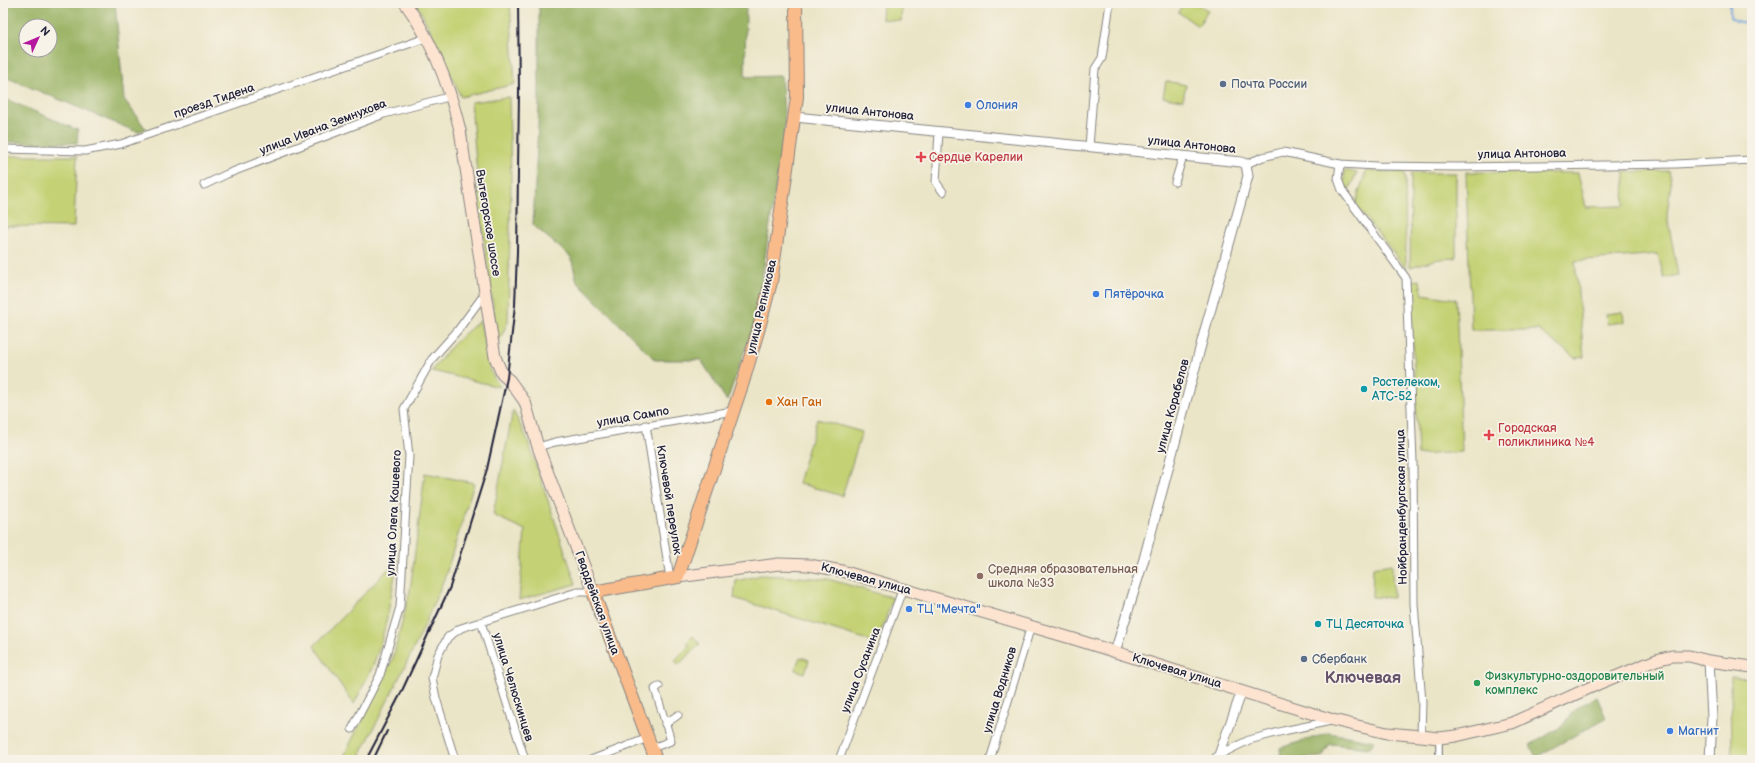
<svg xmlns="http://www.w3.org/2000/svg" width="1755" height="763" font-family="'Balsamiq Sans',sans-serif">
<rect width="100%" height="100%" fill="#f7f3e8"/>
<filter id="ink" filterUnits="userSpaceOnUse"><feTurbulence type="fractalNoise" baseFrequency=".025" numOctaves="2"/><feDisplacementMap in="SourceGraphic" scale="8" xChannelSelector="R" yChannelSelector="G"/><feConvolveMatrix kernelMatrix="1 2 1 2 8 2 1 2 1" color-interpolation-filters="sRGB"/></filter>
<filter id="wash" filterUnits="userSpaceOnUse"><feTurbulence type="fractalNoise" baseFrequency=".012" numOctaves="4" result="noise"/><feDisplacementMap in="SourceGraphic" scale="16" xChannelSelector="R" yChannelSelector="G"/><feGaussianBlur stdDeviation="0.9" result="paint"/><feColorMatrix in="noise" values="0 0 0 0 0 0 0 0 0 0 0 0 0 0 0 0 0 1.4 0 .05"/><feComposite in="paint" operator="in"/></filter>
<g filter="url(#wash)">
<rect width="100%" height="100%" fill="#ebe5c7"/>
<!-- green -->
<g fill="#c4d274" stroke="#737a58">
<polygon points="416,3 510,3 515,84 461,97 431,31"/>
<polygon points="883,3 902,3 901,21 882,19"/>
<polygon points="1184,3 1197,3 1208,11 1198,26 1178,12"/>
<polygon points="1166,81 1186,85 1183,100 1163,97"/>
<polygon points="509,97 511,181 508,322 498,343 480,210 471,102"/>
<polygon points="3,156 77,156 74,227 3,226"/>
<polygon points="1344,170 1357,173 1348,191 1344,185"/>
<polygon points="1366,171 1405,172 1406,268 1355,205"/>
<polygon points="1669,171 1671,183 1667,215 1678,275 1664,278 1658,254 1575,261 1584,357 1576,358 1538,330 1471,330 1466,172 1578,173 1586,207 1624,206 1625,172"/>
<polygon points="1411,173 1456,173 1456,258 1439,259 1410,267"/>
<polygon points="1420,280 1422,294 1456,299 1462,452 1418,455 1410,281"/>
<polygon points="1623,312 1624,322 1607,324 1606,314"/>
<path d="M480,321L490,371L500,387L432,371C446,351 461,335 480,321Z"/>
<polygon points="513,410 528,441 576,584 519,600 525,530 493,515"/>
<polygon points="817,419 862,432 842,496 798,483"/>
<polygon points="425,473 474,483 446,574 420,636 358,760 342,760 393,658 410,591"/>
<path d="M398,559C391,596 386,634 372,668C366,680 360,692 354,704L314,646Z"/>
<polygon points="1392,564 1393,598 1372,597 1373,567"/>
<polygon points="761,575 828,579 893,598 877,643 734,598 736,581"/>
<polygon points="693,636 700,644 678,665 675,660 689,646 687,642"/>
<polygon points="800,657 809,660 805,673 795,670"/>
<polygon points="1731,677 1752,678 1752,760 1732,760"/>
</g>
<!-- forest -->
<g fill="#9bb466" stroke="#5e6b50" fill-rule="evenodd">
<path d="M3,3H115L124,99L146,129L137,132L3,76ZM26,26H50V50H26Z"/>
<polygon points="539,3 746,3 745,77 781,76 785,123 756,318 727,401 701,360 655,360 577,282 571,257 533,225 539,106"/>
<polygon points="3,98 78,130 77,143 3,142"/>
<polygon points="1597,697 1606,718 1536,757 1530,745 1561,727 1576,708"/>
<polygon points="1329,733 1375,741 1369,748 1330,744 1322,757 1281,760 1280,748"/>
</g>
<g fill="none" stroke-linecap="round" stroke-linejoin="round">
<!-- stream -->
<polyline stroke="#71a4dd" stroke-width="2" points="1730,3 1730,17 1735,21 1752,24"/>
</g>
</g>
<g filter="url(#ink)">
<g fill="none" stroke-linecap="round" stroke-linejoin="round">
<!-- pedestrian casing -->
<g stroke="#868481" stroke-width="8">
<polyline id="pedestrian" points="1439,760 1439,738"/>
</g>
<!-- minor casing -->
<g stroke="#868481" stroke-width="9">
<g id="minor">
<polyline points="939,132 936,182 943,192"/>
<polyline points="1089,147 1095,69 1102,58 1110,3"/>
<polyline points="3,149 85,151 121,144 426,38"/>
<polyline points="1246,164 1263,157 1283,152 1340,164 1377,166 1458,167 1676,164 1752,160"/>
<polyline points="1340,164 1338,179 1342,190 1406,278 1413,462 1414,604 1422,702 1421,736"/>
<polyline points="1175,182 1183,156"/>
<polyline points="204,185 227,174 384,114 452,96"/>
<polyline points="646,425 670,578"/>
<polyline points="538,447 555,442 733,411"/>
<polyline points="481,622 525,760"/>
<polyline points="665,724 678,715"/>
<polyline points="352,729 380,675 400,607 409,456 404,409 432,359 458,330 486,292"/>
<polyline points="652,748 671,741 655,689 659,686"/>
<polyline points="1219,755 1249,740 1283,731 1331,721"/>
<polyline points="455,760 436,698 432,678 438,655 448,637 461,628 577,592 593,592"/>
<polyline points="591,760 648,738"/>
<polyline points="839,760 903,588"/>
<polyline points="990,760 1031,626"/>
</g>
</g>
<!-- tertiary casing -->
<g stroke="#868481" stroke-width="11">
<g id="tertiary">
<polyline points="795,117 1241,162 1246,164 1248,176 1205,330 1144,559 1115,652"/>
<polyline points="1709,661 1712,717 1710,760"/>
<polyline points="1215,760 1219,755 1242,691"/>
</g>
</g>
<!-- secondary casing -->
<g stroke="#868481" stroke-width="13">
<g id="secondary">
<path d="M405,3C433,41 449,85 460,130L495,357L502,374L510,381L525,402L538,447L593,592"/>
<polyline points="678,577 779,564 809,565 842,571 1074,639 1333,720 1387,733 1421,736 1439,738 1456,736 1512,723 1598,684 1656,660 1672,656 1689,656 1709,661 1752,667"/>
</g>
</g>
<!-- primary casing -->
<g stroke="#868481" stroke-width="14">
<polyline id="primary" points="656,760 593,592 678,577 743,382 760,324 771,282 797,97 796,3"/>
</g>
<!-- pedestrian -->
<use href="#pedestrian" stroke="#fff" stroke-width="5.5"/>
<!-- minor -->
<use href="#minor" stroke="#fff" stroke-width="7"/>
<!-- tertiary -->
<use href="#tertiary" stroke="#fff" stroke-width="9"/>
<!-- secondary -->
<use href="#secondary" stroke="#fde4d1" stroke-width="11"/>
<!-- primary -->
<use href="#primary" stroke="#fabb8b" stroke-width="12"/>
<!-- rail -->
<g stroke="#22223b" stroke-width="2">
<polyline points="366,760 400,695 450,587 487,469 507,378 515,305 517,252 519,91 518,3"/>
<polyline points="373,760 387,731"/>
</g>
</g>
</g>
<!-- markers -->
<g fill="#5c6f8a" stroke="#f7f3e8" stroke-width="1.5">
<circle cx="1223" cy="84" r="4"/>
<circle cx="1304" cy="659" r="4"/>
</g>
<g fill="#3f7fe0" stroke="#f7f3e8" stroke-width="1.5">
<circle cx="968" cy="105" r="4"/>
<circle cx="1096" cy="294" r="4"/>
<circle cx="909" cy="609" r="4"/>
<circle cx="1670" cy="731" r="4"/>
</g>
<g fill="#e0444e" stroke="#f7f3e8" stroke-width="1.5">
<path d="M919 151h4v4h4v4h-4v4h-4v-4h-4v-4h4z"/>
<path d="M1487 429h4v4h4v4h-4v4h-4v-4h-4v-4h4z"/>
</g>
<g fill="#0f9aa8" stroke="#f7f3e8" stroke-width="1.5">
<circle cx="1364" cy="389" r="4"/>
<circle cx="1318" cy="624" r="4"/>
</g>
<circle fill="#e8710a" stroke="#f7f3e8" stroke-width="1.5" cx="769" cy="402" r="4"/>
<circle fill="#8d6e63" stroke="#f7f3e8" stroke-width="1.5" cx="980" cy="576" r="4"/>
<circle fill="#2e9e5b" stroke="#f7f3e8" stroke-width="1.5" cx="1477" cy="683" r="4"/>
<g text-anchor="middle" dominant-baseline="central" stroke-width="3.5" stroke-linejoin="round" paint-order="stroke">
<!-- service labels -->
<g font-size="12" fill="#4e5e75" stroke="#f7f3e8" text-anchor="start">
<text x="1231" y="84">Почта России</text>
<text x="1312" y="659">Сбербанк</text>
</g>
<!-- street labels -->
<g font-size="12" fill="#22223b" stroke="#f7f3e8">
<text transform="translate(214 101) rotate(-19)">проезд Тидена</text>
<text transform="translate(870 112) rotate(6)">улица Антонова</text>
<text transform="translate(323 127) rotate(-21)">улица Ивана Земнухова</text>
<text transform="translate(1192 145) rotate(6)">улица Антонова</text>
<text transform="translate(1522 154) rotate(-1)">улица Антонова</text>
<text transform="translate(488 223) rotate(81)">Вытегорское шоссе</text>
<text transform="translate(762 307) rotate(-77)">улица Репникова</text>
<text transform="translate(1173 406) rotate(-75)">улица Корабелов</text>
<text transform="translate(633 417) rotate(-10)">улица Сампо</text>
<text transform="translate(669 500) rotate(81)">Ключевой переулок</text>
<text transform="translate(1402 507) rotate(-91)">Нойбранденбургская улица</text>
<text transform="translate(394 513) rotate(-87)">улица Олега Кошевого</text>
<text transform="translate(866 579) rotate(15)">Ключевая улица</text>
<text transform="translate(597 603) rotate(70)">Гвардейская улица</text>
<text transform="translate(861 670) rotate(-69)">улица Сусанина</text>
<text transform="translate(1177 671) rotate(17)">Ключевая улица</text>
<text transform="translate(513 687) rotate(73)">улица Челюскинцев</text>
<text transform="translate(1000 690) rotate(-73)">улица Водников</text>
</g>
<!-- shop labels -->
<g font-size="12" fill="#366cbe" stroke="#f7f3e8" text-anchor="start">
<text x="976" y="105">Олония</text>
<text x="1104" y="294">Пятёрочка</text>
<text x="917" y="609">ТЦ "Мечта"</text>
<text x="1678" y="731">Магнит</text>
</g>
<!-- health labels -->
<g font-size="12" fill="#be3a42" stroke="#f7f3e8" text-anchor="start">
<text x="929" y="157">Сердце Карелии</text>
<text x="1498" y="428">Городская<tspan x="1498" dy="14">поликлиника №4</tspan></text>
</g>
<!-- culture labels -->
<g font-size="12" fill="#0d838f" stroke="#f7f3e8" text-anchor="start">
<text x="1372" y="382">Ростелеком,<tspan x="1372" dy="14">АТС-52</tspan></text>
<text x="1326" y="624">ТЦ Десяточка</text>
</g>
<!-- food labels -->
<g font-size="12" fill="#c56008" stroke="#f7f3e8" text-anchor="start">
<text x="777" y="402">Хан Ган</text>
</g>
<!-- education labels -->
<g font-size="12" fill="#785e54" stroke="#f7f3e8" text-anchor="start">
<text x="988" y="569">Средняя образовательная<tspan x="988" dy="14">школа №33</tspan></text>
</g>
<!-- leisure labels -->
<g font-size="12" fill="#27864d" stroke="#f7f3e8" text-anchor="start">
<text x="1485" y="676">Физкультурно-оздоровительный<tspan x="1485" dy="14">комплекс</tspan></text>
</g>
<!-- district labels -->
<g font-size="16" font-weight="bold" fill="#65526b" stroke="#f7f3e8">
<text x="1363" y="678">Ключевая</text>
</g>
</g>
<!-- margin -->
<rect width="1755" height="763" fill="none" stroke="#f7f3e8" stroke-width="16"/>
<!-- north arrow -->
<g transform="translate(38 38) rotate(46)"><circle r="19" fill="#f7f3e8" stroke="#a29fa3"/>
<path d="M0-3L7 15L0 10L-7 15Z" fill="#b5179e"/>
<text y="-6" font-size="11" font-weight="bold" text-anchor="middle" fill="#22223b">N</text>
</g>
</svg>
